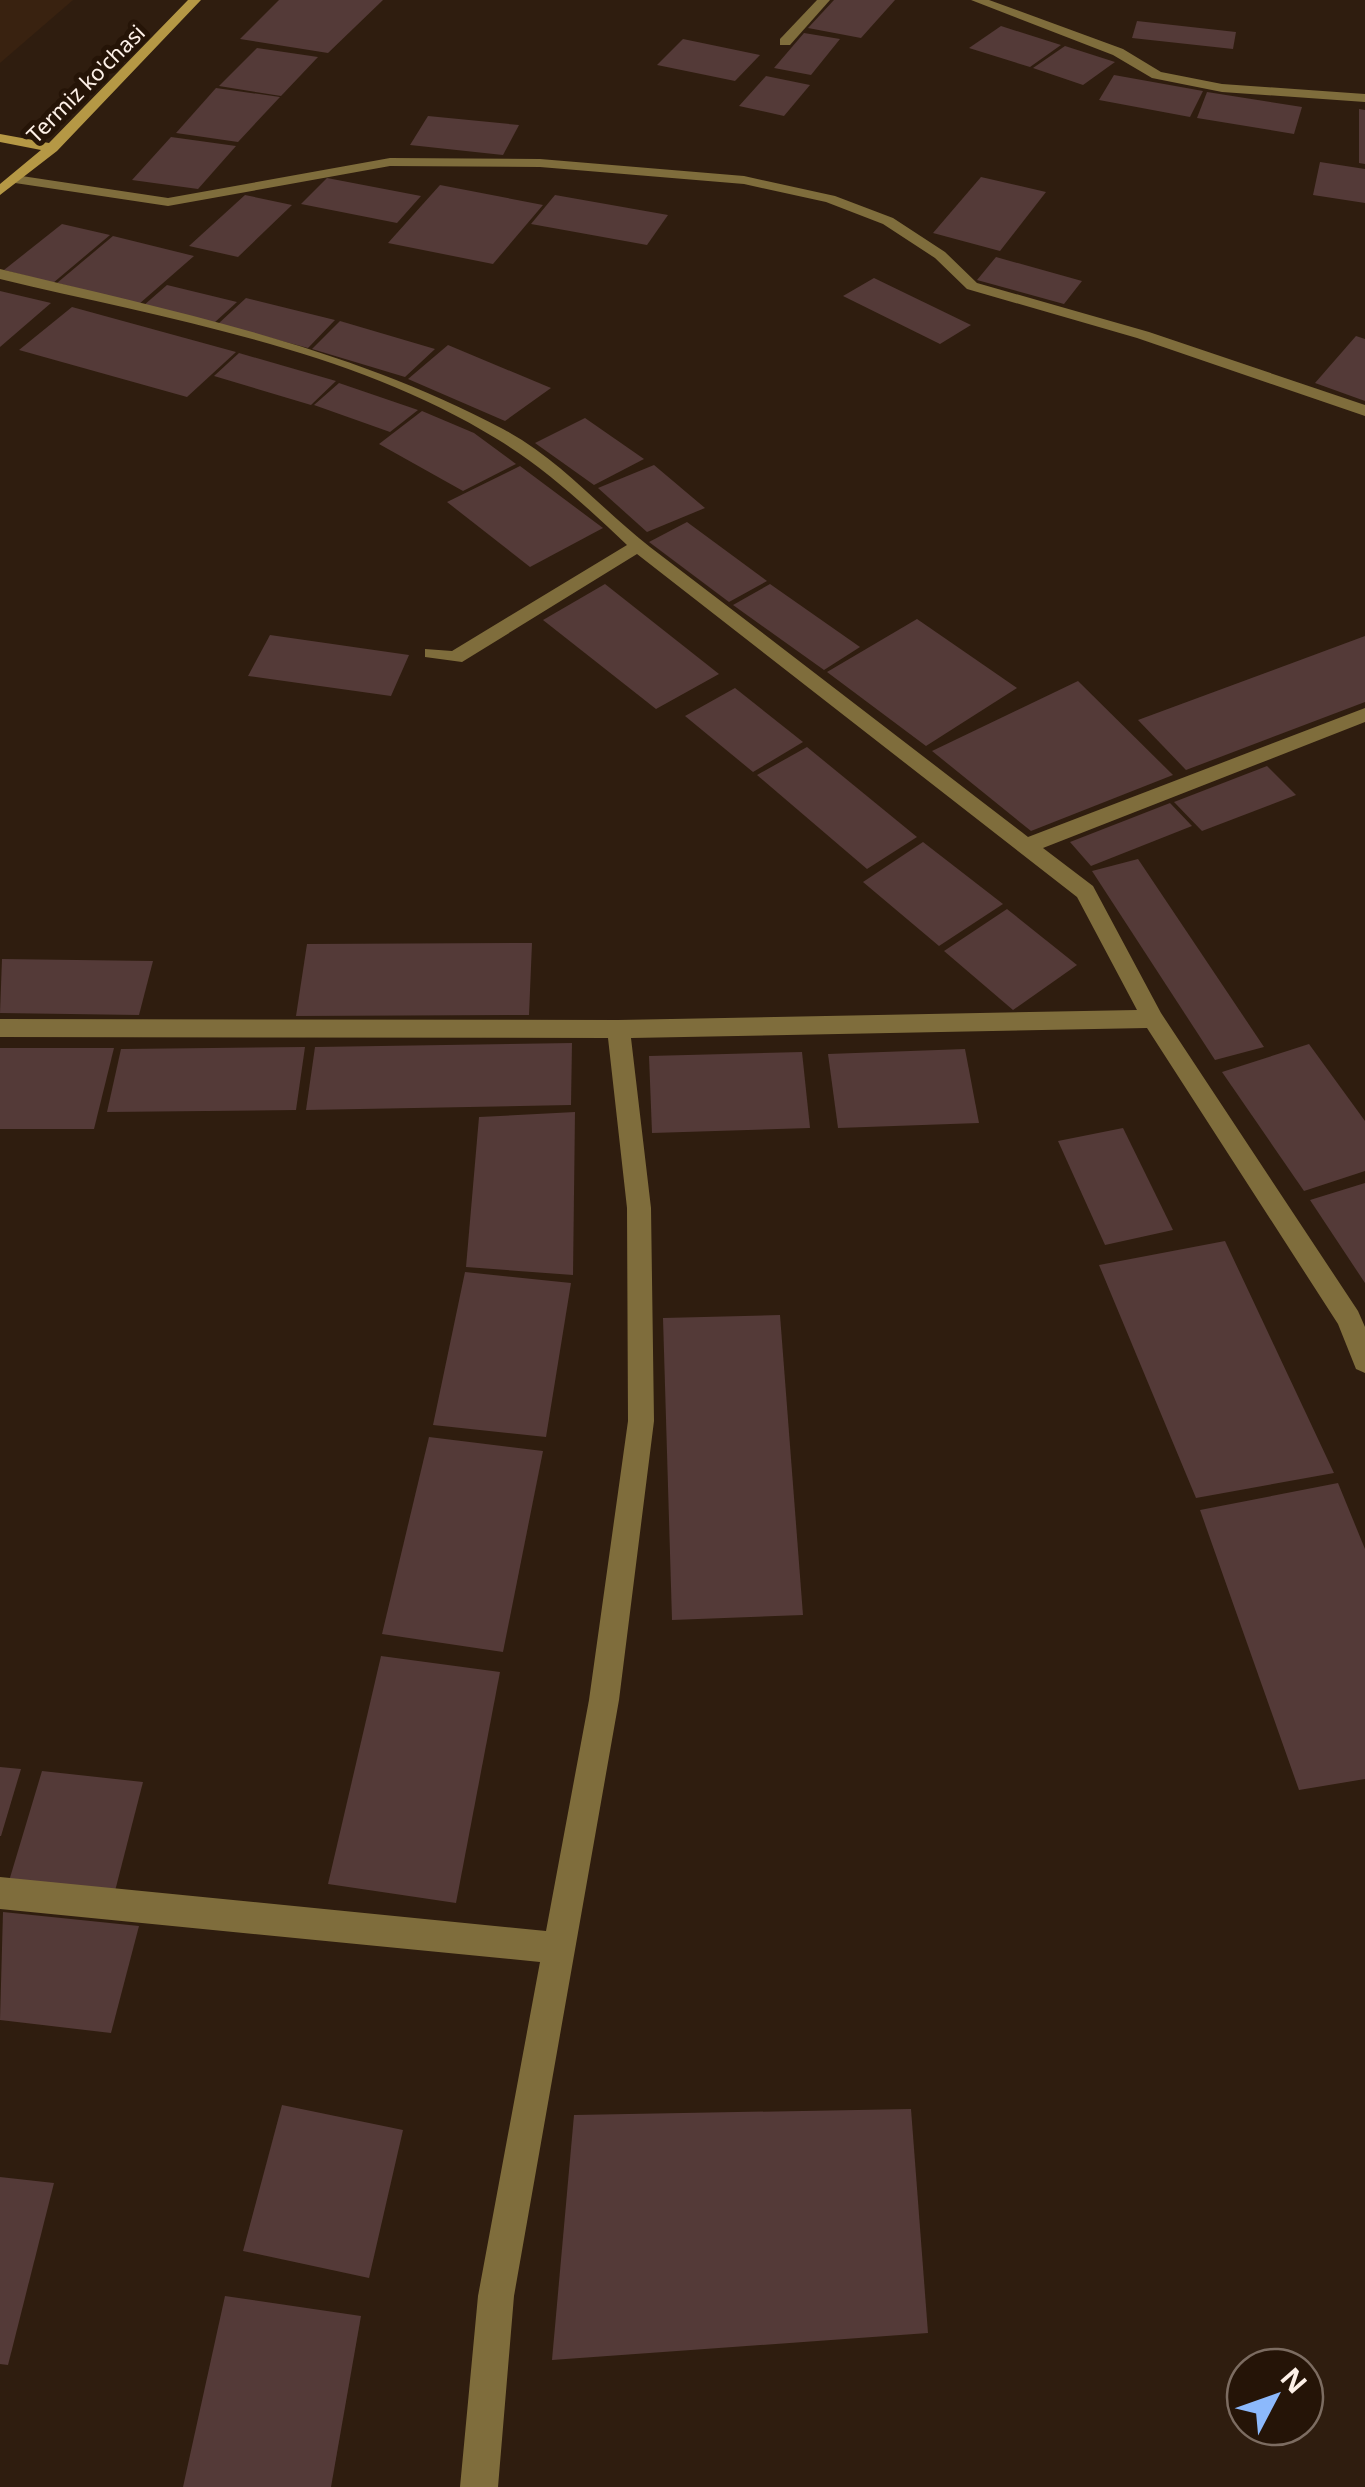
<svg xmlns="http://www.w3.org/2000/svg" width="1365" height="2487" font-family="'Noto Sans',sans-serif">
<rect width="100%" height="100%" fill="#2f1d0f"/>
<!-- built -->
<polygon fill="#392210" points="0,0 73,0 0,63"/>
<!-- building -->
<g fill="#543a38">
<polygon points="279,0 383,0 328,53 240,39"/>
<polygon points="834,0 895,0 861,38 808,28"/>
<polygon points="1137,21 1236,32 1233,49 1132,38"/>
<polygon points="1001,26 1061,45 1030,67 969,48"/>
<polygon points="804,33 840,39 811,75 774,68"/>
<polygon points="683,39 760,55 735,81 657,65"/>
<polygon points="1065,46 1115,62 1083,85 1033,68"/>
<polygon points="257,48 318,57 281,96 219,86"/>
<polygon points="1114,75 1203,91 1190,117 1099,100"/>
<polygon points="766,76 810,85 784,116 739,106"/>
<polygon points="216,88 280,97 238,142 176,133"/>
<polygon points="1207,92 1302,107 1294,134 1197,118"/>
<polygon points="1359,109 1365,110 1365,164 1359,163"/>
<polygon points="428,116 519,125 503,155 410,145"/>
<polygon points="171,137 236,146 198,189 132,180"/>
<polygon points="1320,162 1365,169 1365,203 1313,195"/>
<polygon points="981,177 1046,192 1000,251 933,233"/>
<polygon points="327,178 421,196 397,223 301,204"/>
<polygon points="440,185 543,205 493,264 388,243"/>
<polygon points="245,195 292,205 238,257 189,246"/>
<polygon points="555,195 668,215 647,245 531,224"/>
<polygon points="62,224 110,235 53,283 4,270"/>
<polygon points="113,236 194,256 139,304 57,283"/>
<polygon points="996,257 1082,281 1064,304 977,280"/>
<polygon points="874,278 971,325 940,344 843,296"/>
<polygon points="167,285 237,302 214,323 143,306"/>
<polygon points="0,291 51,303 0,347"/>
<polygon points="246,298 335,320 308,348 218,324"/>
<polygon points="72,307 236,352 187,397 19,350"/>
<polygon points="340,321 435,349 405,377 312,349"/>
<polygon points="1356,336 1365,339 1365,401 1315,383"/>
<polygon points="448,345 551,388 505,421 408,379"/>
<polygon points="239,353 336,381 311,405 214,376"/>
<polygon points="339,383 418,410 390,432 314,405"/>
<polygon points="422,411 474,433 516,464 463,491 379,444"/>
<polygon points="585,418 644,459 594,485 535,443"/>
<polygon points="654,465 705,508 647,532 598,488"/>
<polygon points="520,466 603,528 530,567 447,502"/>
<polygon points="687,522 767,581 729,602 649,542"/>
<polygon points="605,584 719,674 656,709 543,620"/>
<polygon points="770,584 860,647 824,670 733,605"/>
<polygon points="917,619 1017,688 926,746 827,672"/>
<polygon points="270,635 409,655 391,696 248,676"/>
<polygon points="1365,636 1365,702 1186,770 1138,720"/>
<polygon points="1078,681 1173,775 1031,831 932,751"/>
<polygon points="735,688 803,742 753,772 685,716"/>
<polygon points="807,747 917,837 867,869 757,775"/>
<polygon points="1267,766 1296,795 1202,831 1174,802"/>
<polygon points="1170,803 1192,826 1091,866 1070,842"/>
<polygon points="923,842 1003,904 939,946 863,882"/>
<polygon points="1138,859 1264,1047 1215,1060 1092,871"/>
<polygon points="1007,909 1077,965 1013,1010 944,951"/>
<polygon points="532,943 529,1015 296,1016 307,944"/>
<polygon points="2,959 153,961 139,1015 0,1013"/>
<polygon points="572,1043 571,1105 306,1110 315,1047"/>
<polygon points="1309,1044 1365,1121 1365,1171 1304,1191 1222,1072"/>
<polygon points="305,1047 296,1110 107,1112 121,1049"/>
<polygon points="0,1048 114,1048 94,1129 0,1129"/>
<polygon points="965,1049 979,1123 838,1128 828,1054"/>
<polygon points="802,1052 810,1128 652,1133 649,1056"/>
<polygon points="575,1112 573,1275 466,1267 479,1117"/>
<polygon points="1123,1128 1173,1230 1105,1245 1058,1141"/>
<polygon points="1365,1183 1365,1283 1310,1200"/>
<polygon points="1225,1241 1334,1473 1196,1498 1099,1265"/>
<polygon points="465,1272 571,1283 546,1437 433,1425"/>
<polygon points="780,1315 803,1615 672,1620 663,1318"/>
<polygon points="429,1437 543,1451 503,1652 382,1634"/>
<polygon points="1338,1483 1365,1549 1365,1779 1299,1790 1200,1510"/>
<polygon points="381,1656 500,1672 456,1903 328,1884"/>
<polygon points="0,1767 21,1769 1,1836 0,1836"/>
<polygon points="42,1771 143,1782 115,1891 9,1881"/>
<polygon points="3,1912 139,1926 111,2033 0,2020"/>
<polygon points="282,2105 403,2130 369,2278 243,2251"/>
<polygon points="911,2109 928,2333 552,2360 574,2115"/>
<polygon points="0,2177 54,2183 8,2365 0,2364"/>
<polygon points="225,2296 361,2316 331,2487 183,2487"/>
</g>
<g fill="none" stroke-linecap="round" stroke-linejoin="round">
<!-- street -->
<g fill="#7f6d3c" fill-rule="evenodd">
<polygon points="817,0 830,0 790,45 780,45 780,39"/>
<polygon points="971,0 989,0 1123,49 1161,72 1222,84 1365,94 1365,102 1222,92 1152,78 1113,55"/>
<polygon points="390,158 540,159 744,176 835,196 893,218 945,252 977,283 1149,332 1365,405 1365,416 1137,338 967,289 935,258 883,224 826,202 744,184 540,167 390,166 168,206 15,183 8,179 15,175 168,198"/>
<path d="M0,269C172,311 345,345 503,429C561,460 600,508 650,547C776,643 902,740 1028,837L1365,708V722L1043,848L1093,886L1161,1013L1358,1311L1365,1327V1373L1356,1369L1338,1324L1147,1028L631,1038L651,1208L654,1421L619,1700L514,2296L498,2487H460L478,2296L540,1962L0,1909V1877L546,1931L589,1700L628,1421L627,1208L608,1038L0,1037V1019L618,1020L1137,1010L1077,897L637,554L462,662L425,657V649L452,651L627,545C586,506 546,469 497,439C350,348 166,319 0,279Z"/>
</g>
<!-- secondary -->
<polygon fill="#b59845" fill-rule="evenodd" points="188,0 201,0 57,151 0,195 0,184 41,150 0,142 0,134 49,143"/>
</g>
<g text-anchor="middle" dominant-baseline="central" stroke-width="10" stroke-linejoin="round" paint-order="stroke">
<!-- far-street labels -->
<g font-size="22" fill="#fef1e8" stroke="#251407">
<text transform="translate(85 83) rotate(-45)">Termiz ko'chasi</text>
</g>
</g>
<!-- north arrow -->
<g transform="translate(1275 2397) rotate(49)"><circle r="48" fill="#251407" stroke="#7c6c61" stroke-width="2.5"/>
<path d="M0-8L18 38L0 25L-18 38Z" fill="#8cb9fc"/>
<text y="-15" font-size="28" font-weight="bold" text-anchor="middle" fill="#fef1e8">N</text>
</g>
</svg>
